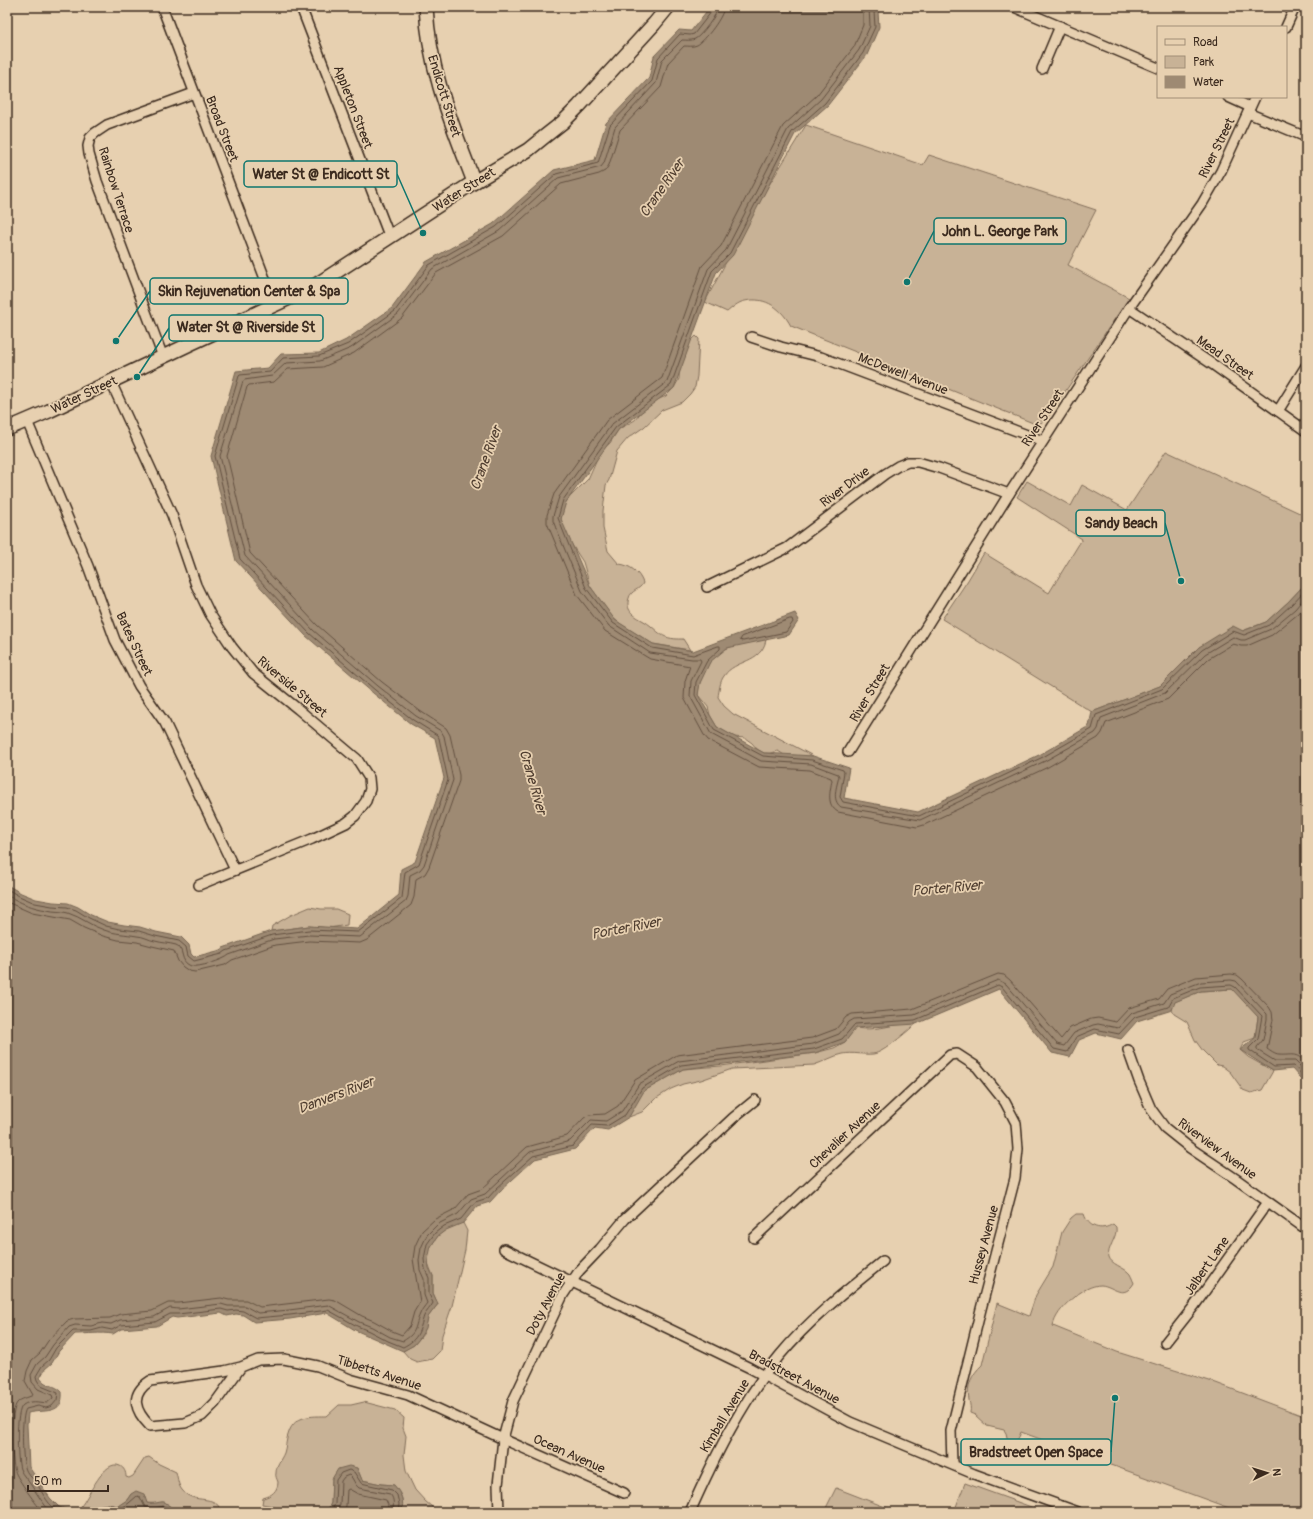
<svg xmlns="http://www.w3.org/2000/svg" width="1313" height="1519" font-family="Pangolin,sans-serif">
<rect width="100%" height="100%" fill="#e7d0b0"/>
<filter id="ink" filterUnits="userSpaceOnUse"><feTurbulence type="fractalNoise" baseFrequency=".025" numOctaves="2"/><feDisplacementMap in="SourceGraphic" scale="8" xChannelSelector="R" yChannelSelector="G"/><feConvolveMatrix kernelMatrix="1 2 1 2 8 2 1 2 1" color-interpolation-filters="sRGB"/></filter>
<g filter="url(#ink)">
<!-- green -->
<g fill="#c8b296" stroke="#826e5a">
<path d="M806,125L923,165L929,155L1096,210L1068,265L1129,298L1047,418L1041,423H1033L791,326C782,309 766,296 745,301C738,302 732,308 727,312L705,302L753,211Z"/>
<path d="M696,336L699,339L697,376L695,387L690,394L682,402L662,410L644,427L628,438L617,451L609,480L606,485L603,511V528L608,551L619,564C630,565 639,572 643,583C640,590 631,590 629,598C625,610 633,615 642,620C659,629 658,640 683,639L690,650L653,644L622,625L612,617L590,586L583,562L565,534L561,519L564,505L570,497L588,479L600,452L610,443L619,429L635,420L642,411L657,400L666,396L674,388L679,379L680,361L690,342Z"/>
<polygon points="1166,451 1306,516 1306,583 1288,602 1266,622 1199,647 1160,686 1092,712 942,619 968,580 984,553 1049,593 1082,539 1017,497 1027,481 1071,506 1082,485 1127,510"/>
<path d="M761,638L766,640C761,664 735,659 724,676C720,681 719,691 718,697L724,706L733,714L813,756L789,758L778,751L770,753H764L757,749L752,743L745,738L734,737L717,727L710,715L708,707L698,695C699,676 710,655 728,648C739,643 751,641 761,638Z"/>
<polygon points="310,907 321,909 336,909 348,914 347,925 329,928 309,926 271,931 272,926 291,915"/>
<polygon points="1232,989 1242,993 1258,1017 1255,1038 1244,1042 1240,1050 1248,1057 1273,1071 1262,1090 1251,1093 1243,1090 1230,1072 1222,1066 1217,1065 1203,1051 1195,1040 1187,1022 1174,1014 1172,1010 1174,1002 1201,991"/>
<path d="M906,1022L916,1024C907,1031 884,1053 873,1054C863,1055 853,1052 843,1054C832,1056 824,1062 814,1065L732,1069L701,1080L683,1084L671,1089L655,1099L642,1112L629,1117L628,1111L644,1091L683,1069L721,1066L815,1053L834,1048L845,1042L852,1031L856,1028C873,1031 891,1026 906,1022Z"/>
<path d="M1076,1214H1084C1088,1227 1101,1232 1113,1224L1116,1227C1118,1237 1106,1249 1109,1257C1111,1264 1123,1267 1128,1272C1131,1274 1132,1279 1134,1283C1123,1301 1114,1286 1101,1285C1083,1285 1056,1309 1053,1326L1117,1352L1216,1383L1306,1417V1512H1240L1021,1432C1019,1438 1016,1443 1009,1446L1006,1433L1004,1430L987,1426L975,1415L970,1413C971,1408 970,1405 969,1400C966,1386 972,1374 982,1365L997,1303L1029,1316L1036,1295L1053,1267L1062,1232L1071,1218Z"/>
<polygon points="459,1223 463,1223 467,1231 465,1250 452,1306 442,1335 440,1351 432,1359 417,1362 410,1359 403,1351 414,1345 424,1333 428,1317 438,1304 433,1293 433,1276 428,1263 429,1250 435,1240 440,1233"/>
<path d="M364,1402L395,1410L404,1418L403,1428L406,1436L404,1455L406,1471L415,1490L425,1501L432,1507L434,1512H401C405,1501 401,1494 394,1485L381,1484L362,1480L357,1468L332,1479L331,1503L327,1512H281L273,1506L262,1504L263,1498C271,1496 278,1491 278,1482C277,1479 275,1476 276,1473C276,1465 281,1460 284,1453C286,1447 286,1439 289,1432C295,1415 312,1416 327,1416L339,1405H351Z"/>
<path d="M149,1457L159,1464L176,1472C178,1479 178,1485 182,1490C194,1506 216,1492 221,1512H209L205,1509C195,1510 185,1512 174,1512C162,1495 164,1506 149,1504C143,1503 136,1497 131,1494L127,1500L118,1506L108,1504L84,1509L81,1506C89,1497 104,1458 120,1466C124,1468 126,1472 126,1477L129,1478L133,1476L145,1458Z"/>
<polygon points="965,1483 1045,1512 954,1512"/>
<polygon points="836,1488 898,1512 824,1512"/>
</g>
<!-- water -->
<g fill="#9e8a73" stroke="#766451">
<path d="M710,7H880L878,11L879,27L867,55L828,105L795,134L733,255L716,273L674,388L619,429L566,502L561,519L590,586L615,620L653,644L693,651L795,613L799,620L789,635L727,648L710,662L700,683L698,695L717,727L764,753L813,756L849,768L844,798L918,812L1041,754L1089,726L1092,712L1160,686L1199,647L1233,626L1243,631L1266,622L1288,602L1306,583V1085L1292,1069L1273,1071L1240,1050L1255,1038L1258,1017L1232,989L1201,991L1175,1002L1172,1010L1137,1021L1121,1039L1096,1033L1079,1040L1070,1057L1052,1053L999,989L916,1024L856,1028L845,1042L815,1053L683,1069L644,1091L629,1117L608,1130L595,1128L575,1149L535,1159L500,1191L490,1202L477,1206L463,1223L446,1230L438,1236L431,1246L428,1260L429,1268L433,1276V1293L438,1304L428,1317L426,1328L419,1339L414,1345L403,1351L355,1330L327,1313L290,1319L254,1322L243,1315L236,1314L227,1316L221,1313L177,1318L172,1317L157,1326L121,1329L113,1334C100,1332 88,1334 75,1334L59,1351L52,1363L45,1369L40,1378C46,1387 55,1384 62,1392C64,1416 43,1409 28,1413L27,1425L29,1467L50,1498L59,1507L72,1511L108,1504L118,1506L127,1500L131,1494L136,1491L144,1494L147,1503C163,1505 162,1495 174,1512H7V885L21,893L36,899L53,902L68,903L78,907L91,915L108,922L124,925L140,927L156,932L181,937L189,945L191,954L194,957L221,950L223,948L271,931L309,926L357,929L399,895L401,869L415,862L444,778L435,738L411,724L373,693L306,636L236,561L211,456L236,371L268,368L281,354L319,353L346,340L392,308L426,262L493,224L554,170L595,160L606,123L649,78L654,56L679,30L691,31Z"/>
<path d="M349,1466L357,1468L362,1480L381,1484L394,1485C401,1494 405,1501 401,1512H327L331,1503L332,1479L338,1469Z"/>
</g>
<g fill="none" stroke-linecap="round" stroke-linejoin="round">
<!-- shore -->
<g stroke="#635040" stroke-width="1">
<path d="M863,7V25L854,47L817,95L783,126L721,246L702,266L662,378L607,420L554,494L547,515V523L577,595L605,631L645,656L650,659L690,666L685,681L684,698L704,735L708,740L759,767L810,770L831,778L832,780C830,792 826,805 838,812L917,827L924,825L1048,767L1098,738L1102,733L1106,723L1168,699L1208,659L1233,644L1241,646H1247L1272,635L1298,614L1306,605"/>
<path d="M869,7L870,26L859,50L821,99L788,129L726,250L708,269L667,382L612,424L559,497L553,516V521L582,591L609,626L650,653L692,659H700L701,661L691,681L690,696L711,734L761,761L811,764L838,774L839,776C837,786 831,800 841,807L920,820L1045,761L1095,733L1098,729L1101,718L1165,693L1205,654L1233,637L1241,640H1245L1271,629L1295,609L1306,596"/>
<polyline points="875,7 874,11 875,27 863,53 825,103 792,132 730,253 712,271 671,385 616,427 563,500 558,518 586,588 613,623 652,648 693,655 718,646 720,646 720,649 707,661 696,682 695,695 714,730 763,756 812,760 843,770 844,772 840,797 843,802 919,816 1043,757 1092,729 1096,715 1162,689 1202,650 1233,631 1244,635 1269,625 1291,605 1306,589"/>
<polygon points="790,619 792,619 793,622 786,632 743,641 740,640 742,637"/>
<polyline points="7,889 19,896 35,903 52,906 67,907 76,910 89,918 106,926 119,929 139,931 155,936 179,941 186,947 188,956 194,961 222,954 226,951 272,935 309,930 358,932 402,898 405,872 419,864 448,780 439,738 437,735 413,720 375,690 309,633 240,559 215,456 239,376 240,375 270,372 283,358 319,356 348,344 395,311 429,265 496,227 556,174 598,163 610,125 652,81 658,58 680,34 690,35 694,34 712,11 713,7"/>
<path d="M7,895C20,903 33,908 47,910C54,912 62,911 68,913C81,917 91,926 104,930C115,934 126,934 137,936C143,936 149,940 155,941C162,943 169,943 176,945C185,948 179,962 191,966C198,968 224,960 229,955L274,939L309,935L360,937L406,901L408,896L410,875L420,870L424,865L453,780L444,736L441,731L416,716L378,686L313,630L245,556L220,456L243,381L244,380L272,376L286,363L320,361L351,348L398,314L432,269L499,231L558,178L601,167L604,163L615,127L656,83L662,60L682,40C686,40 691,41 695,39C701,36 718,14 718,7"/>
<path d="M7,902L32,913L70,920L84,928L103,936L118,940L137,942L152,946L174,951L178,961L183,967L189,971L195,972L225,965L232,960L275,945L309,941L360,943L367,940L411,905L414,897L416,879L425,874L429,867L459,781V775L450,735L446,728L420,711L382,682L317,625L250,553L227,456L247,387L249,385L274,382L288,369L323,367L354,353L402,318L436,273L503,236L561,184L599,174L605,171L609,165L620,130L661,87L668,63L684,46C688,46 693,47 697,45C705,41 724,16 724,7"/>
<path d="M43,1512C38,1507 16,1477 15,1471C11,1460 10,1411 17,1403C21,1398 28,1398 33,1395L25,1381L27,1371L32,1360L40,1353L48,1341L67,1321L74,1319L110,1318L120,1314L152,1311L168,1303H178L221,1298L229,1300H246L260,1307L329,1299L335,1300L362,1316L374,1321L392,1331L402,1335L410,1326L414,1312L420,1302L413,1259L415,1246L422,1231L435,1219L455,1209L468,1194L482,1189L527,1147L567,1136L584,1118L589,1115L605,1114L618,1106L635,1080L677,1055L812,1038L836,1029L846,1017L852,1014L912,1009L998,974L1004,975L1010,980L1061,1039L1070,1028L1091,1019L1098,1018L1116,1022L1129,1008L1159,999L1167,989L1196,977L1231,974L1237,975L1242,979L1269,1007L1272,1012L1273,1020L1267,1049C1270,1051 1275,1055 1279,1055C1292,1056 1295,1051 1306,1063"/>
<path d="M51,1512C43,1504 38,1495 31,1485C28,1480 22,1475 20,1469C17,1460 15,1411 23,1405C30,1400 39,1402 47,1403L53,1398L52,1395L38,1389L32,1382L31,1375L37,1364L45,1357L53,1345L69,1327L75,1325L91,1326L102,1323L111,1324L120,1320L154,1317L170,1308L178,1309L221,1304L228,1306H245L258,1313L289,1310L328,1305L359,1322L372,1327L390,1337L403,1341C418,1332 414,1327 420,1314C421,1310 425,1306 427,1303L424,1295V1279L420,1270L419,1260L421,1248L427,1235L438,1224L458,1214L471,1199L485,1194L530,1152L570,1141L591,1120L606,1121L622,1111L639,1084L679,1061L813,1044L839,1034L849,1022L854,1019L914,1015L998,980L1006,984L1057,1044L1064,1046L1074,1033L1093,1025L1098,1024L1118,1028L1132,1013L1164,1003L1170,994L1201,982L1231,980L1236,981L1267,1014V1019L1263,1040L1257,1047V1050L1275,1061H1295L1306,1072"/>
<path d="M62,1512C48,1508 43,1493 36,1482C32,1478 26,1473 25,1467C22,1458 21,1416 26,1409L38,1406L46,1408L52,1406L57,1400L58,1393L41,1386L37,1380L36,1376L42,1366L49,1360L56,1348L73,1331H91L102,1328L112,1330L121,1325L155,1322L170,1314H178L221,1309L228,1311L236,1310L243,1311L256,1318L290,1315L328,1310L357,1326L369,1331L388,1341L403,1347C419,1339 419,1331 424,1316C426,1312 431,1307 433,1303L429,1294V1278L425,1269L424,1259L427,1244L435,1233L444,1226L461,1219L475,1202L488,1198L497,1188L533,1156L573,1146L592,1125L607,1126L625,1115L642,1088L681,1065L814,1049L842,1039L855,1024L915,1020L998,985L1002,987L1054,1049L1067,1052L1076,1037L1095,1029L1119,1034L1135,1017L1168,1007L1173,998L1200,987L1231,985L1235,987L1262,1016L1258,1039L1249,1048V1050L1274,1067L1294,1066L1306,1079"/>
<polyline points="90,1512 108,1508 119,1510 129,1503 137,1496 140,1497 145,1507 154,1508 164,1506 169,1512"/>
<polyline points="331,1512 335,1504 336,1480 341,1473 349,1470 354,1472 361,1483 392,1490 397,1495 399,1504 398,1512"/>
<path d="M337,1512L340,1504L341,1481L344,1477L349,1475C354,1478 354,1485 359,1488L390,1494C395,1500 393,1505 393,1512"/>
<polyline points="344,1512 346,1506 347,1490 349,1489 358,1494 386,1500 388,1505 387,1512"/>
</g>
<!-- minor casing -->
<g stroke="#3b2a1e" stroke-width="12">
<g id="minor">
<polyline points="162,7 275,305"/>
<polyline points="301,7 390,238"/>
<polyline points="1014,7 1158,68"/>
<polyline points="1286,27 1295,7"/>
<polyline points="1042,69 1060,26"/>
<polyline points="1228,97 1250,107"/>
<polyline points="1248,113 1306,137"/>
<polyline points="1129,308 1215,366 1306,431"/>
<polyline points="751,337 781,347 821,357 1043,441"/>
<polyline points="163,357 97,181 89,154 88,146 90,138 95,133 107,125 194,93"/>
<polyline points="111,382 172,515 196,585 210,614 232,647 253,673 298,709 357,759 369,778 370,789 366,801 355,816 346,823 312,839 199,885"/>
<polyline points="1278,411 1306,366"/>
<polyline points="27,421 88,566 115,640 139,686 165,723 235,870"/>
<polyline points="707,587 787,548 885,474 898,466 908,462 918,462 939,468 1009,494"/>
<polyline points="848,752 1009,494 1129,308 1202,204 1221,171 1255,97"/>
<polyline points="1128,1050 1139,1081 1151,1109 1165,1128 1190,1148 1236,1179 1306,1229"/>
<polyline points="754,1238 950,1055 957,1054 977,1067 1005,1102 1016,1123 1018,1149 1015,1178 981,1309 951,1431 952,1464"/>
<polyline points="504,1249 750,1368 850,1422 974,1474 1078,1512"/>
<polyline points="1165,1343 1195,1305 1268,1202"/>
<path d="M241,1367L224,1371L150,1381C129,1395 135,1411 150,1426L185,1423L202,1416L215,1403L241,1367L258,1360L284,1359L318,1366L350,1379L408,1395L503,1439L624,1493"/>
<polyline points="499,1512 498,1485 503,1439 513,1401 563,1295 579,1271 600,1249 625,1219 733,1118 755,1100"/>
<path d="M690,1512C714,1458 742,1401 780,1355C810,1319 847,1290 883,1261"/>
</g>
</g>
<!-- secondary casing -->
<g stroke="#3b2a1e" stroke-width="16">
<g id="secondary">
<path d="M426,7C429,71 452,124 474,182"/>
<polyline points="7,429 49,411 192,343 313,287 474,182 528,150 544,137 563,122 579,106 654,24 668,7"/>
</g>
</g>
<!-- minor -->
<use href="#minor" stroke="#e7d0b0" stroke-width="9"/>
<!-- secondary -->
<use href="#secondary" stroke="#e7d0b0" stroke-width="13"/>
</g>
</g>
<g text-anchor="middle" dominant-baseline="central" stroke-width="3.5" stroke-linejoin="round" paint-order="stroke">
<!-- street labels -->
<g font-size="13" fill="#3b2a1e" stroke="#e7d0b0">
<text transform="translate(444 96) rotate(73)">Endicott Street</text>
<text transform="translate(353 107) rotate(69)">Appleton Street</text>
<text transform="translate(222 129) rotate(69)">Broad Street</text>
<text transform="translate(1217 148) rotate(-64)">River Street</text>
<text transform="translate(116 190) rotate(72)">Rainbow Terrace</text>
<text transform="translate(464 190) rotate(-32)">Water Street</text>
<text transform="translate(1225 358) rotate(35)">Mead Street</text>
<text transform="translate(903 374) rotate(21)">McDewell Avenue</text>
<text transform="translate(84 395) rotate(-25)">Water Street</text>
<text transform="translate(1043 418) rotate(-57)">River Street</text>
<text transform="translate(845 487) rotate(-37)">River Drive</text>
<text transform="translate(134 644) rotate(65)">Bates Street</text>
<text transform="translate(292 687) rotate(40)">Riverside Street</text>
<text transform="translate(870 693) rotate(-59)">River Street</text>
<text transform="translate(845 1135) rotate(-43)">Chevalier Avenue</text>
<text transform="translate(1217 1149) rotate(36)">Riverview Avenue</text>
<text transform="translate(984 1245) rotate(-75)">Hussey Avenue</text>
<text transform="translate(1207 1266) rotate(-55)">Jalbert Lane</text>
<text transform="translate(546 1304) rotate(-62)">Doty Avenue</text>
<text transform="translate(379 1373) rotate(18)">Tibbetts Avenue</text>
<text transform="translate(794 1377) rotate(28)">Bradstreet Avenue</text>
<text transform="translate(725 1416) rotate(-59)">Kimball Avenue</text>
<text transform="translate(569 1454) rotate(24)">Ocean Avenue</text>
</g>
<!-- water labels -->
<g font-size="14" font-style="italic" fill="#4f3d2f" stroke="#e7d0b0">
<text transform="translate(662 188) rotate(-55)">Crane River</text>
<text transform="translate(486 458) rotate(-70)">Crane River</text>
<text transform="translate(533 782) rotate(74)">Crane River</text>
<text transform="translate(947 888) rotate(-5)">Porter River</text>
<text transform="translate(626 928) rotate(-11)">Porter River</text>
<text transform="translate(336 1095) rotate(-21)">Danvers River</text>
</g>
</g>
<!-- callouts -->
<path fill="none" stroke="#0f766e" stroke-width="1.5" d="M423 233L397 174M907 282L934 231M116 341L150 291M137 377L169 328M1181 581L1165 523M1115 1398L1111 1452"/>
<g fill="#0f766e" stroke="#e7d0b0" stroke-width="1.5">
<circle cx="423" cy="233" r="4"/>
<circle cx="907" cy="282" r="4"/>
<circle cx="116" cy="341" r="4"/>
<circle cx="137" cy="377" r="4"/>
<circle cx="1181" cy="581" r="4"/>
<circle cx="1115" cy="1398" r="4"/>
</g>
<g fill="#e7d0b0" stroke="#0f766e" stroke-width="1.5">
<rect x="244" y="161" width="153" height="26" rx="4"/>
<rect x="934" y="218" width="132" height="26" rx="4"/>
<rect x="150" y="278" width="198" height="26" rx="4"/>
<rect x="169" y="315" width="154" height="26" rx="4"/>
<rect x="1076" y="510" width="89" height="26" rx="4"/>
<rect x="961" y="1439" width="150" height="26" rx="4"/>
</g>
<g font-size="14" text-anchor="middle" font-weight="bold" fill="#3b2a1e">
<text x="321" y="179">Water St @ Endicott St</text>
<text x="1000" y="236">John L. George Park</text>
<text x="249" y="296">Skin Rejuvenation Center &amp; Spa</text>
<text x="246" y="332">Water St @ Riverside St</text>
<text x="1121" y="528">Sandy Beach</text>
<text x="1036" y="1457">Bradstreet Open Space</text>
</g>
<!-- margin -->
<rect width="1313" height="1519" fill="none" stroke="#e7d0b0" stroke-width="24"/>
<rect x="12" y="12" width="1289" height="1495" fill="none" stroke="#3b2a1e" stroke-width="1.5" filter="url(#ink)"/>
<!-- legend -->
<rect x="1157" y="26" width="130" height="72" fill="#e7d0b0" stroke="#a28e76"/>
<rect x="1165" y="39" width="20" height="6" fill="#e7d0b0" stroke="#a28e76"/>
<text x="1193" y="46" font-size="12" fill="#3b2a1e">Road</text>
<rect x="1165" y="56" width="20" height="12" fill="#c8b296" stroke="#a28e76"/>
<text x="1193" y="66" font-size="12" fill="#3b2a1e">Park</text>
<rect x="1165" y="76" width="20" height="12" fill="#9e8a73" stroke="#a28e76"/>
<text x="1193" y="86" font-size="12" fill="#3b2a1e">Water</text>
<!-- north arrow -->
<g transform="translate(1267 1473) rotate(86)" stroke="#e7d0b0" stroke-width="3" paint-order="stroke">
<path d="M0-3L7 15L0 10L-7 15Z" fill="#3b2a1e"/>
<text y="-6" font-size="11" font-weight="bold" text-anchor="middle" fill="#3b2a1e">N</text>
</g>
<!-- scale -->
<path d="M28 1485v6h80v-6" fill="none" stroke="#3b2a1e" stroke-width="2"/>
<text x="34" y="1485" font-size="12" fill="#3b2a1e" stroke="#e7d0b0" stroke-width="3" paint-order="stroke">50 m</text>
</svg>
